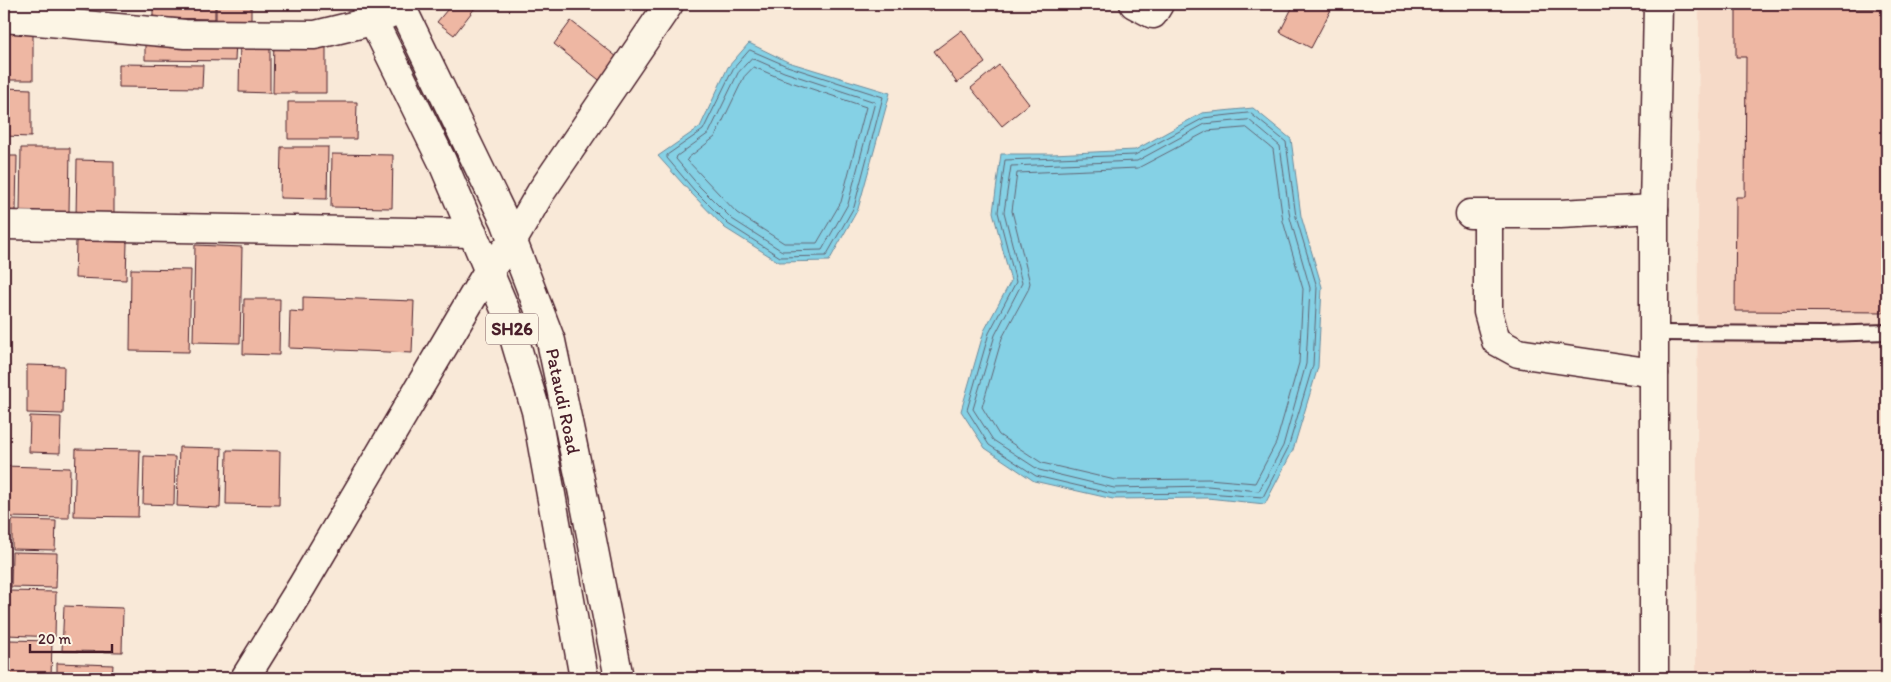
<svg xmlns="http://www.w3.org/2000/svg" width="1891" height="682" font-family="Itim,sans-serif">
<rect width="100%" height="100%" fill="#f9e9d8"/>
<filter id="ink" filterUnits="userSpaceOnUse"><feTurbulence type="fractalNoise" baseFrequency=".02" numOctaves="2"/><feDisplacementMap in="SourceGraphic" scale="10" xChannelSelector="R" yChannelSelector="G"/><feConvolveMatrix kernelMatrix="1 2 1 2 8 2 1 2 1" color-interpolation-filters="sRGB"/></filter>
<g filter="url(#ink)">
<!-- built -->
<polygon fill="#f6dac8" points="1699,4 1887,4 1887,678 1696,678"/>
<!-- water -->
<g fill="#85d1e5" stroke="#6d8a9b">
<polygon points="749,43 788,62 890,93 858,209 829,261 779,262 725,228 691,193 658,156 700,127 728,67"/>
<polygon points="1253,108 1291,139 1301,216 1322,287 1318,367 1293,450 1265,504 1207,498 1113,499 1034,481 985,448 961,411 984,331 1011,281 993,212 1001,154 1053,154 1135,150 1202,113"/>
</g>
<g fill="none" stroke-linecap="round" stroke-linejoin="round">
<!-- shore -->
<g stroke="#626675" stroke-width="1">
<polygon points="750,50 787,66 883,97 854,207 826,256 780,257 728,224 694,190 667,158 667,155 703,130 733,69"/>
<polygon points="752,58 784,72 875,102 848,204 822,250 782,251 732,219 699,186 676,159 677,156 709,133 738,73"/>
<polygon points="754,67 782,79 866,107 841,202 817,243 784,243 737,213 687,160 688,158 715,137 744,77"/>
<polygon points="1250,113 1286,142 1296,217 1317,287 1313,365 1288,448 1263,497 1207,493 1113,494 1036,476 989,445 967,410 989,333 1016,282 998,212 1005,160 1135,155 1204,118"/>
<polygon points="1249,120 1280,146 1290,218 1310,288 1306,364 1283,446 1259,491 1208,486 1114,488 1039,470 993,440 973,409 995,335 1022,283 1004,212 1011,166 1137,161 1205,124"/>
<polygon points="1247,128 1273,149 1283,221 1303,289 1299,363 1276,443 1255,483 1208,479 1115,480 1042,463 999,435 982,407 1002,338 1028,290 1030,283 1012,211 1017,173 1138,168 1208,131"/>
</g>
</g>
<!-- building -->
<g fill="#eeb7a3" stroke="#4a1f2b">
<polygon points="153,4 215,4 215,19 153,18"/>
<rect x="216" y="4" width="35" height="16"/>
<polygon points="452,4 478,4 454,35 437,22"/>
<polygon points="916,4 934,4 930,12"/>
<polygon points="1294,4 1334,4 1311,48 1280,32"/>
<polygon points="1736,4 1802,4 1802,9 1887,9 1887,312 1735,311 1736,197 1745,197 1746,57 1736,57"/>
<polygon points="571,21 626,64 608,87 554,44"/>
<rect x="4" y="25" width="29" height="55"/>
<polygon points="962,30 985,63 957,83 934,51"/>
<polygon points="274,36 326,37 326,93 273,93"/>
<polygon points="145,38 236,39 235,61 145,60"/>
<polygon points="240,38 270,38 270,93 239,92"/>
<polygon points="119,64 203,65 202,88 119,87"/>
<polygon points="999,65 1029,104 1002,126 971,88"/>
<polygon points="4,88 31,89 31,137 4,136"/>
<polygon points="288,102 357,102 356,139 288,139"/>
<polygon points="281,147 328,147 327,199 280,198"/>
<polygon points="21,148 70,148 69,212 20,212"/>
<polygon points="332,154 393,155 392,208 331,207"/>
<polygon points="4,156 17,156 16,212 4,212"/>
<polygon points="77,160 114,161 114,218 76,217"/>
<polygon points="76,241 127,242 126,280 75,278"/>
<polygon points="195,245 242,247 240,343 193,342"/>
<polygon points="131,269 191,270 189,352 130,351"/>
<polygon points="303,297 414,301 412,353 289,348 290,311 303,312"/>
<polygon points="244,299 280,299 279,355 243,354"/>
<polygon points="27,365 64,366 63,414 27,413"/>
<polygon points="4,370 8,370 7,412 4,412"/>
<polygon points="30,416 61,417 60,453 29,452"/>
<polygon points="179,447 222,448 220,508 177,506"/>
<polygon points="76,449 140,450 138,517 74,516"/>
<polygon points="227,450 280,451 279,505 226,504"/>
<polygon points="144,456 175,457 174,505 143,504"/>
<polygon points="4,466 70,468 69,518 4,517"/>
<polygon points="12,520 56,521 55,550 12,549"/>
<polygon points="12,552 57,553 56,588 11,587"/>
<polygon points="8,591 56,592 55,637 7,635"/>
<polygon points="64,606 123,608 122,652 62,651"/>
<polygon points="9,640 52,641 51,678 8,678"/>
<polygon points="57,663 113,665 112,678 57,678"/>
</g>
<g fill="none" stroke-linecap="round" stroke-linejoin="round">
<!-- lane casing -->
<g stroke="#4a1f2b" stroke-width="18">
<polyline id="lane" points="1654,333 1824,334 1887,332"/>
</g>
<!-- street casing -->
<g stroke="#4a1f2b" stroke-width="31">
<g id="street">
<polyline points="1134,4 1153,14 1159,4"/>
<polyline points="4,18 185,34 315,35 373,21 402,8"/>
<polyline points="1470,214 1560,214 1654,209"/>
<polyline points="1488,215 1488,312 1496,341 1518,353 1654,373"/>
<polyline points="4,225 473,233"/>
<polyline points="512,242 541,192 669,4"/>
</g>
</g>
<!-- secondary casing -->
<g stroke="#4a1f2b" stroke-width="31">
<g id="secondary">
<polyline points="245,678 302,586 488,271 512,242"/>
<polyline points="1654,678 1654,209 1658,4"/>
</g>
</g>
<!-- primary casing -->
<g stroke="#4a1f2b" stroke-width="31">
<g id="primary">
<polyline points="365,4 442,161 507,314 536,411 584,678"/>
<path id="s1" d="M400,4L505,221L551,341L582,489L619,678"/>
</g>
</g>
<!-- lane -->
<use href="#lane" stroke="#fcf5e5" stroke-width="14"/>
<!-- street -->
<use href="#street" stroke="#fcf5e5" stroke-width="28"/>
<!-- secondary -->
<use href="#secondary" stroke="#fcf5e5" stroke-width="28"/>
<!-- primary -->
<use href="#primary" stroke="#fcf5e5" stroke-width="28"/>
</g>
</g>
<g text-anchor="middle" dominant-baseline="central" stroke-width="4" stroke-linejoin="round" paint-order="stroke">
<!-- shield labels -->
<rect fill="#fcf5e5" stroke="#7f5f63" stroke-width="1" x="486" y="313.5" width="52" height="31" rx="4"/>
<g font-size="18" font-weight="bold" fill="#4a1f2b">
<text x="512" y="329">SH26</text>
</g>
<!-- street labels -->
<g font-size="19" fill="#4a1f2b" stroke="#fcf5e5">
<text stroke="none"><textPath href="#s1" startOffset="431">Pataudi Road</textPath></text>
</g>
</g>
<!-- margin -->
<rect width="1891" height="682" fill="none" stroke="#fcf5e5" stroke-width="20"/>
<rect x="10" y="10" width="1871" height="662" fill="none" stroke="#4a1f2b" stroke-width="2" filter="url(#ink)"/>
<!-- scale -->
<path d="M30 644v8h82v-8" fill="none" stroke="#4a1f2b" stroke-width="2.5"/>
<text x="38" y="644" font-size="15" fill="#4a1f2b" stroke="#fcf5e5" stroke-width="4" paint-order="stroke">20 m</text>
</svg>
